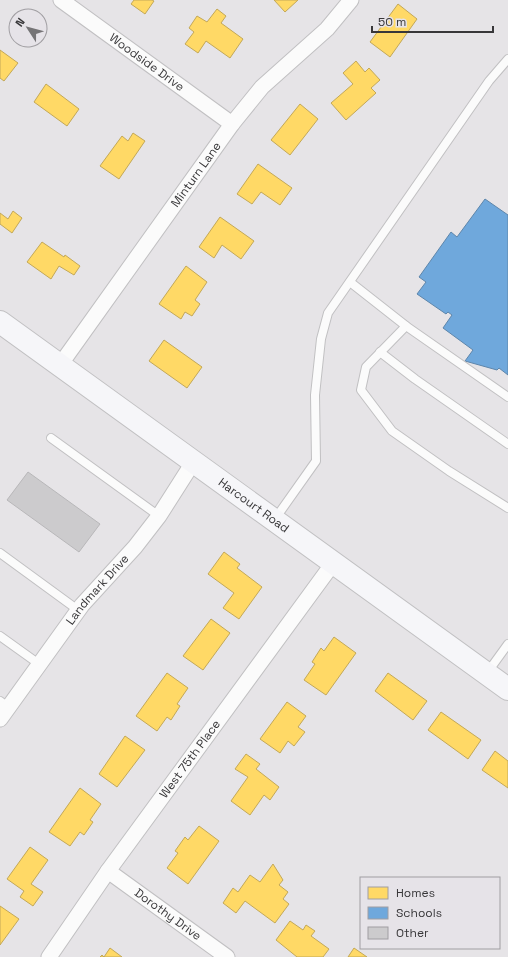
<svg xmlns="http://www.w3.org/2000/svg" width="508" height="957" font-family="'Space Grotesk',sans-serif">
<rect width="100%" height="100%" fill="#e6e4e7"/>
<!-- homes -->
<g fill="#ffd966" stroke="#c3a858">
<polygon points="134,0 152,0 154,1 145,14 131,4"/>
<polygon points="274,0 298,0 285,12"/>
<polygon points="398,4 417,19 390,57 370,42"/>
<polygon points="217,9 226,16 221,23 243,39 230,58 206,41 198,53 185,44 194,32 189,28 197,16 207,22"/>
<polygon points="0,50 18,63 4,81 0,78"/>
<polygon points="356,61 365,72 369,68 380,80 371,88 376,93 346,120 331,103 353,84 343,73"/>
<polygon points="46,84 79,109 67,126 34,102"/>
<polygon points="300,104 318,119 290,155 271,140"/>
<polygon points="133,133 145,141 119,179 100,166 122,136 128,141"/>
<polygon points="258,164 292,188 280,205 261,192 252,204 237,194"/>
<polygon points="13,211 22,218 12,233 0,224 0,213 8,219"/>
<polygon points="220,217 254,241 241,259 222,245 214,258 199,247"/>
<polygon points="42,242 64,257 65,255 80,266 74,275 59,266 51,279 27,262"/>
<polygon points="186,266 207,282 195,300 200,304 192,316 185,312 181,319 159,304"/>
<polygon points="164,340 202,367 187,388 149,361"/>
<polygon points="224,552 240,564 237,568 262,587 239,619 223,608 234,593 208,574"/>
<polygon points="211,619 230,633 203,670 183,656"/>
<polygon points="334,637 356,653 326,695 304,680 315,664 312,662 321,648 324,651"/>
<polygon points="167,673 188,688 177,704 180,706 171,720 167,717 157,731 136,716"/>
<polygon points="388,673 427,701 413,720 375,691"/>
<polygon points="287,702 306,716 298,727 305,732 294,746 288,741 280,753 260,739"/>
<polygon points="441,712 481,740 468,759 428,730"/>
<polygon points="125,736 145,750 117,787 99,774"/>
<polygon points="495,751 508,761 508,788 482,770"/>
<polygon points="246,754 260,764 256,769 279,787 270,800 264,795 250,815 231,801 248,777 235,769"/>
<polygon points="80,788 101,804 90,820 93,822 84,835 80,832 70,846 49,832"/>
<polygon points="199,826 219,841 188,884 167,868 178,853 175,851 185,837 188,840"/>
<polygon points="30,847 48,860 31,884 43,892 33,906 20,897 24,891 7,879"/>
<polygon points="273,864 283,880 279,885 288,892 283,899 289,904 275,923 245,901 236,913 223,903 233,888 238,892 250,875 260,882"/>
<polygon points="0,906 19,919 0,945"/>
<polygon points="290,921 303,930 306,925 315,931 311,936 329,949 323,957 297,957 276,940"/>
<polygon points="110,948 122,957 100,957 102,955 104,957"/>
<polygon points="354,948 367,957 348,957"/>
</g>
<!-- schools -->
<polygon fill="#6fa8dc" stroke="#5e86ab" points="485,199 508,215 508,375 499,368 497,370 465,361 473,350 443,328 452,315 448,312 446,314 417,294 426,282 419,277 451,232 457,237"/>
<!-- building -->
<polygon fill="#cccbcd" stroke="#b8b7b9" points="28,472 100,524 79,552 7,500"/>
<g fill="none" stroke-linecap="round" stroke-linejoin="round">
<!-- lane casing -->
<g stroke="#c1c0c2" stroke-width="10">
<g id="lane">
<polyline points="350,282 406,326 366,367 361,390 392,431 449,471 508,508"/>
<polyline points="406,326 508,397"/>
<polyline points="380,352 415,379 508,444"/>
<polyline points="51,438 159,516"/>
<polyline points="275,519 316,461 315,395 321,339 328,313 489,81 508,59"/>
<polyline points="0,553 78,610"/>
<polyline points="0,636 39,664"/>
<polyline points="487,673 508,644"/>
<polyline points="0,701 8,707"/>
</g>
</g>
<!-- street casing -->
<g stroke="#c1c0c2" stroke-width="17">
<g id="street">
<path id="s1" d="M61,0L232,124"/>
<path id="s2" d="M60,365L232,124L262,87L327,29L351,0"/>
<path id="s3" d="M0,719L82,605L135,547L159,516L194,461"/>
<path id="s4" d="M108,871L227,957"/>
<path id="s5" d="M49,957L108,871L334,562"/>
</g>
</g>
<!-- secondary casing -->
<g stroke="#c1c0c2" stroke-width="24">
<g id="secondary">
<path id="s6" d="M0,322L508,689"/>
</g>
</g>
<!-- lane -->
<use href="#lane" stroke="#fbfbfb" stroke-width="8"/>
<!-- street -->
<use href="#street" stroke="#fbfbfb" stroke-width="15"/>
<!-- secondary -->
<use href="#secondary" stroke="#f6f6f9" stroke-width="22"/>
</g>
<g text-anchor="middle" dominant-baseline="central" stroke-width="4" stroke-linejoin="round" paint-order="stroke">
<!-- street labels -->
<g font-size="12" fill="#383739" stroke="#e6e3e8">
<text stroke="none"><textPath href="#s1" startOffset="106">Woodside Drive</textPath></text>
<text stroke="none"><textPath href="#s2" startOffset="234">Minturn Lane</textPath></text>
<text stroke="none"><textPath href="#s6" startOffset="313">Harcourt Road</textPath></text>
<text stroke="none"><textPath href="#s3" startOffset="162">Landmark Drive</textPath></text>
<text stroke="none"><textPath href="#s5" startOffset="243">West 75th Place</textPath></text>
<text stroke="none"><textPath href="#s4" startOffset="74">Dorothy Drive</textPath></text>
</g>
</g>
<!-- legend -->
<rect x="360" y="877" width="140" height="72" fill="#e6e3e8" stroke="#a09ea2"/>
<rect x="368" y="887" width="20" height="12" fill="#ffd966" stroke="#a09ea2"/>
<text x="396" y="897" font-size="12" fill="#383739">Homes</text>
<rect x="368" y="907" width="20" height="12" fill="#6fa8dc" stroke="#a09ea2"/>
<text x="396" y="917" font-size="12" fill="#383739">Schools</text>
<rect x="368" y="927" width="20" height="12" fill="#cccbcd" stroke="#a09ea2"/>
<text x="396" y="937" font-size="12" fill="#383739">Other</text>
<!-- north arrow -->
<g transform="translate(28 28) rotate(306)"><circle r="19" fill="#e6e3e8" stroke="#a09ea2"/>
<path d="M0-3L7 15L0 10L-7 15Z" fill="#757476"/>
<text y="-6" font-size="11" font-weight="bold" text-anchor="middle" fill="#383739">N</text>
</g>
<!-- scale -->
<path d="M372 26v6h121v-6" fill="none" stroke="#383739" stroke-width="2"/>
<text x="378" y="26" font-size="12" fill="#383739" stroke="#e6e3e8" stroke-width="3" paint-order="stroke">50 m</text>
</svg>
